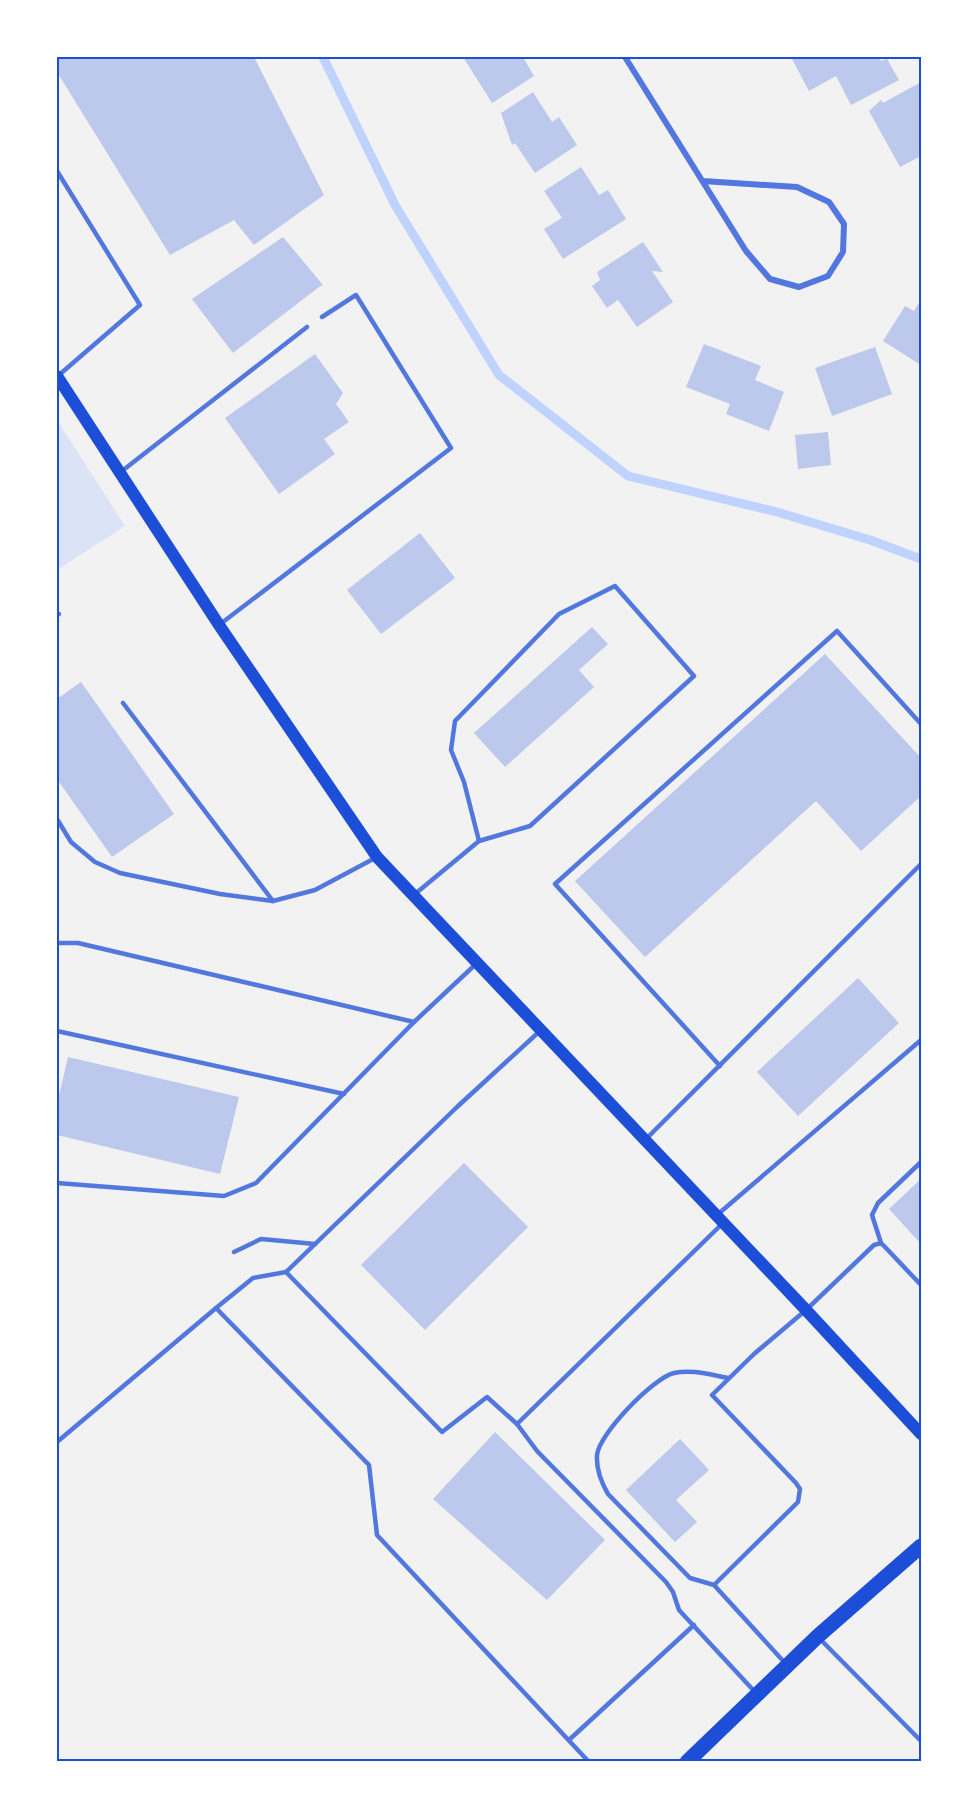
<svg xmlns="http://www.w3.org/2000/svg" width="978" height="1819" font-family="'Alegreya Sans',sans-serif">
<rect width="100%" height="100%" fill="#f2f2f2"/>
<!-- green -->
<polygon fill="#dbe4f7" points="57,420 125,526 57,570"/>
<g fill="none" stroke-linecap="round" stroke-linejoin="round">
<!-- stream -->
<polyline stroke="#bfd3fe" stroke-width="9" points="323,57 395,205 499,375 628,476 777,512 870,540 921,559"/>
</g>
<!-- building -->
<g fill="#bdc9ec">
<polygon points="57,57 254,57 324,195 254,245 234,220 170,255 57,72"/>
<polygon points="463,57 523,57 534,76 492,103"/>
<polygon points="795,57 879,57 881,61 887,59 899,80 851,105 836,76 809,91 792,59"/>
<polygon points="921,82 921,156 900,167 869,111 881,100 883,103"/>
<polygon points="533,92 552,122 559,117 577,145 535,173 515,143 512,145 501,113"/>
<polygon points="581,167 599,195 608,190 626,219 563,259 544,229 562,218 544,191"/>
<polygon points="283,237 323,285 319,287 233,353 192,299"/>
<polygon points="643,242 663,272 652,271 673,302 637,327 618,300 607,308 592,286 600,280 597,272"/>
<polygon points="921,300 921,365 883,341 905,306 914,311"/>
<polygon points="704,344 761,366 755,380 784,392 769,431 726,414 730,404 686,387"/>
<polygon points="875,347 892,394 832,416 815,368"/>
<polygon points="315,354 343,393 336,404 349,422 324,439 335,454 279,494 225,418"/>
<polygon points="828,432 831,465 798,469 795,435"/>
<polygon points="420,533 455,578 381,634 347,590"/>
<polygon points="592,627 608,644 579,670 594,687 505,767 474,733"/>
<polygon points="825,654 921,758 921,796 861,851 816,801 645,957 575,881"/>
<polygon points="81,682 174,814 112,857 57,779 57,699"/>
<polygon points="858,978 899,1023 798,1116 757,1072"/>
<polygon points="68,1057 239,1097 220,1174 57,1135 57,1104"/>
<polygon points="464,1163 528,1227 425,1330 361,1265"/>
<polygon points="921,1179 921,1244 889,1209"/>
<polygon points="495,1432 605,1540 547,1600 433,1499"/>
<polygon points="680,1439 709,1470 676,1500 697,1522 675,1542 626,1490"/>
</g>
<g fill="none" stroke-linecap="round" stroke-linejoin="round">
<!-- service -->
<g stroke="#5277de" stroke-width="4.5">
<polyline points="57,171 140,305 59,375"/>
<polyline points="122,471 307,327"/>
<polyline points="57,615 59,614"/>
<polyline points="219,625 451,448 356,295 322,317"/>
<polyline points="123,703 273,901"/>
<polyline points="57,819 71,842 95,862 120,873 220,894 273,901 315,890 377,857"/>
<polyline points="415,894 479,841 530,826 694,676 615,586 559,614 455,721 451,750 464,782 479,841"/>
<polyline points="57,943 78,943 414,1022"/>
<polyline points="541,1030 457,1107 286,1272 442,1432 487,1397 517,1424 723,1223"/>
<polyline points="57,1031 344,1094"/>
<polyline points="720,1066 555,884 837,631 921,724"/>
<polyline points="645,1140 921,864"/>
<polyline points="57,1183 224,1196 256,1183 414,1022 477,963"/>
<polyline points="717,1215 921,1040"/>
<polyline points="881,1243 872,1215 878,1203 921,1162"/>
<polyline points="234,1252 261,1239 315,1244"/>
<polyline points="216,1308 253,1278 286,1272"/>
<path d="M729,1378C711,1375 692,1369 674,1373C653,1378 599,1434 597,1455C596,1470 601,1482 608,1494L690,1578L714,1585L785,1663"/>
<polyline points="517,1424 537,1451 666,1582 673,1592 679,1610 755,1692"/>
<polyline points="57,1442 216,1308 369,1465 377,1535 589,1762"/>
<polyline points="714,1585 798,1502 800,1489 796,1483 712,1395 754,1354 806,1310 874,1245 881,1243 886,1248 921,1285"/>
<polyline points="819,1638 921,1741"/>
<polyline points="569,1740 694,1625"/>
</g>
<!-- minor -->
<polyline stroke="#5277de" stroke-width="6" points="625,57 746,251 770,279 799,287 828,276 843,252 844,224 829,202 797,187 703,181"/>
<!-- secondary -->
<polyline stroke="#1d4ed8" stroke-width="12" points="57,376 219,625 377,857 806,1310 921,1434"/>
<!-- primary -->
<polyline stroke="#1d4ed8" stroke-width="15" points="687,1762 818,1636 921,1546"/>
</g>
<!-- border -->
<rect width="978" height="1819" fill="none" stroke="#ffffff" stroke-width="117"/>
<rect x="58" y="58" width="862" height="1702" fill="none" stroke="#1d4ed8" stroke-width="2"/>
</svg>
